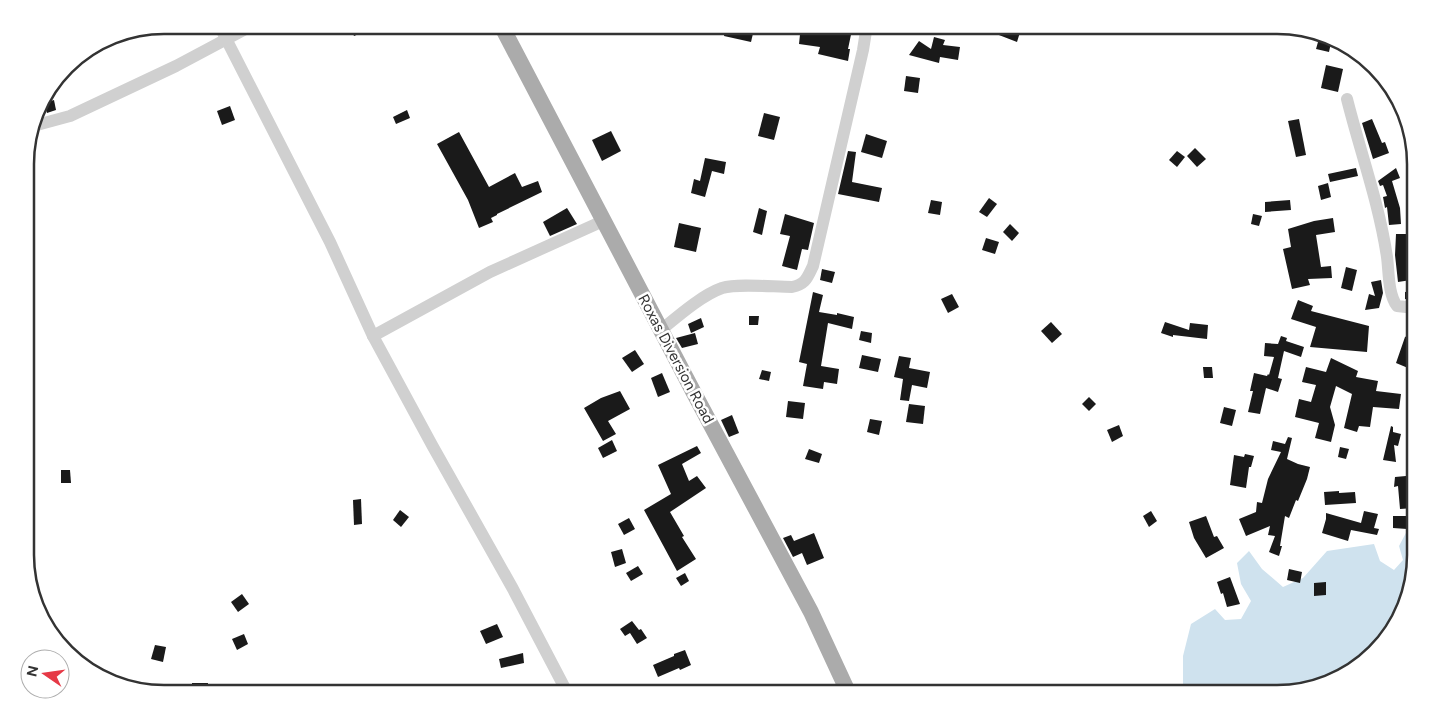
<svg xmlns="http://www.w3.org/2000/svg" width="1441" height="719" font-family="Figtree,sans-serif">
<rect width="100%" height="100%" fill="#fff"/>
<!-- water -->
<g fill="#cfe2ee">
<polygon points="1416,385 1416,400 1407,397 1407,386"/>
<polygon points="1407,531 1416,531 1416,555 1402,616 1354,670 1286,694 1183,694 1183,656 1191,624 1215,609 1225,620 1241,619 1251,601 1241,584 1237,563 1249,551 1262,569 1283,587 1303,578 1327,551 1374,544 1380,561 1394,570 1403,560 1399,546"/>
</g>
<!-- building -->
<g fill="#1a1a1a">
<polygon points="349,25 363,25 366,31 354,36"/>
<polygon points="726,25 755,25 751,42 724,36"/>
<polygon points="801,25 853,25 848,49 850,49 848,61 818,54 820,47 799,44"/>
<polygon points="973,25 1038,25 1033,35 1021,29 1017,42"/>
<polygon points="1320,35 1332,38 1329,52 1316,49"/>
<polygon points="934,37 945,40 943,45 960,47 958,60 940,57 939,63 909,55 919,41 931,49"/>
<polygon points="1326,65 1343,69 1338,92 1321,88"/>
<polygon points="906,76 920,78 918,93 904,91"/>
<polygon points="54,100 56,110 47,113 44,103"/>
<polygon points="230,106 235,120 222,125 217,111"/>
<polygon points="407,110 410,118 396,124 393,117"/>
<polygon points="764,113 780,117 774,140 758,136"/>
<polygon points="1299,119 1306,155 1296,157 1288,121"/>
<polygon points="1372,119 1382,143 1385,142 1389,153 1373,159 1362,123"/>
<polygon points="611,131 621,151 602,161 592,140"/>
<polygon points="459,132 489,187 515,173 522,187 538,181 542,192 497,214 497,215 491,218 493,222 479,228 468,200 437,144"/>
<polygon points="866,134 887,141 882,158 861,152"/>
<polygon points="1195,148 1206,159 1197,167 1187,156"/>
<polygon points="848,151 856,152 852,182 882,188 879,202 838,194"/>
<polygon points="1177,151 1185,157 1177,167 1169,160"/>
<polygon points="705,158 726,162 724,174 712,171 705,197 691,193 694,179 700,181"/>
<polygon points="1356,168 1358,176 1330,182 1328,174"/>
<polygon points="1396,168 1400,178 1392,181 1400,208 1401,224 1389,225 1387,207 1385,208 1383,197 1387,196 1383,185 1380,186 1378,181"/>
<polygon points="1328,183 1331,197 1321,200 1318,186"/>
<polygon points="989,198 997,204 987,217 979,212"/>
<polygon points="931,200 942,202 940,215 928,213"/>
<polygon points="1290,200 1291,210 1265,212 1265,202"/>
<polygon points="567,208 577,224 550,236 543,222"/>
<polygon points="759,208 767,211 762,235 753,232"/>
<polygon points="785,214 814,223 808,250 802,249 797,270 782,266 790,236 780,234"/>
<polygon points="1253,214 1262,216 1259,226 1251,224"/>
<polygon points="1333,218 1335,232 1316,235 1321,267 1331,266 1332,278 1308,279 1310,285 1292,289 1283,249 1291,247 1288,229 1314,221"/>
<polygon points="679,223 701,228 696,252 674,247"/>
<polygon points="1010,224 1019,233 1012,241 1003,232"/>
<polygon points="1396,234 1414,234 1413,252 1406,251 1411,280 1398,282 1395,255"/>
<polygon points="986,238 999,242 995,254 982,250"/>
<polygon points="1346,267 1357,270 1352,291 1341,288"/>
<polygon points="822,269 835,272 832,283 820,280"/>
<polygon points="1381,280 1383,293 1379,308 1365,310 1369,294 1375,296 1371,282"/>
<polygon points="1415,291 1415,300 1405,299 1405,292"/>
<polygon points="813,292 823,295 819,312 837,315 837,313 854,317 852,329 828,323 821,366 839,369 837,384 824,382 823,389 803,386 807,364 799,362"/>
<polygon points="952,294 959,307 948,313 941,299"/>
<polygon points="1298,300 1313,306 1311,311 1369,326 1367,352 1310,347 1316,327 1291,319"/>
<polygon points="749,316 759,316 758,325 749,325"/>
<polygon points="701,318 704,327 691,333 688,324"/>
<polygon points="1051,322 1062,334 1052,343 1041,331"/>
<polygon points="1165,322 1189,330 1190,323 1208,325 1207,339 1173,335 1173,337 1161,333"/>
<polygon points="861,331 872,333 871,343 859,340"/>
<polygon points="695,333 698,344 682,348 676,338"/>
<polygon points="1409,335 1415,337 1415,353 1413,354 1408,368 1396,363 1405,337"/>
<polygon points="1281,336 1287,338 1286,341 1304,347 1301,357 1284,351 1278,378 1282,379 1278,392 1266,388 1260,414 1248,412 1253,391 1250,391 1254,373 1267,376 1268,374 1269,375 1274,357 1264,356 1265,343 1278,344"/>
<polygon points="635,350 644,364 632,372 622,358"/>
<polygon points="862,355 881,359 878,372 859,368"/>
<polygon points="899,356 911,358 909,368 930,372 927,388 912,385 909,401 900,400 903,379 894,377"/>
<polygon points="1331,358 1358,371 1356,377 1378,381 1376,391 1401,394 1399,409 1373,407 1370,427 1359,426 1357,432 1344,428 1352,394 1336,386 1330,407 1335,425 1331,442 1315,438 1319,423 1295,417 1299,399 1311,402 1316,385 1302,382 1306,367 1326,372"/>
<polygon points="1203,367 1212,367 1213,378 1204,378"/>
<polygon points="762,370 771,372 769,381 759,379"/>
<polygon points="662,373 670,392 658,397 651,378"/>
<polygon points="620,391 630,409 608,421 616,434 603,441 584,408 601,398"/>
<polygon points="1089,397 1096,404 1089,411 1082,404"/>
<polygon points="788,401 805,403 803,419 786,417"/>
<polygon points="909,404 925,406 923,424 906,422"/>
<polygon points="1224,407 1236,410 1232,426 1220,423"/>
<polygon points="732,415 739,433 729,437 721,420"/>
<polygon points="870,419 882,421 879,435 867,432"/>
<polygon points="1119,425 1123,436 1112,442 1107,430"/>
<polygon points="1391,426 1393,427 1393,432 1401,434 1398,446 1394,445 1396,462 1383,460"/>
<polygon points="1288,437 1292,438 1287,459 1298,464 1310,467 1307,479 1298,501 1296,500 1289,518 1285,516 1280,546 1282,546 1279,556 1269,552 1275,536 1268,535 1270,526 1246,536 1239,519 1256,512 1257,502 1262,503 1268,479 1281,452 1271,450 1273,441 1285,444"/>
<polygon points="612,440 617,451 603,458 598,448"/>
<polygon points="697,446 701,453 682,464 689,481 697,476 706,488 670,512 684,536 682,537 696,559 677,571 644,510 671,494 658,465"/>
<polygon points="1340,447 1349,449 1346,459 1338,457"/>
<polygon points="809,449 822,454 819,463 805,459"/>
<polygon points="1245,454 1254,456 1251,467 1249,467 1246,488 1230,485 1234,455 1244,457"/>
<polygon points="61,470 70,470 71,483 61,483"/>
<polygon points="1406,476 1408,489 1413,489 1414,508 1400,509 1398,486 1394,487 1395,477"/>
<polygon points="1339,491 1339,493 1355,492 1356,503 1325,505 1324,492"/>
<polygon points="361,499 362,524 354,525 353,500"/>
<polygon points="400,510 409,517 401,527 393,520"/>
<polygon points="1151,511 1157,521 1149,527 1143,516"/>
<polygon points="1364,511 1378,514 1374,528 1379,529 1377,535 1351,530 1348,541 1322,533 1326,519 1326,513 1361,523"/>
<polygon points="1206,516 1214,537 1217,536 1224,548 1206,558 1194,538 1189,522"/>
<polygon points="1393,516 1407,516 1407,529 1393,528"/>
<polygon points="629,518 635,529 624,535 618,524"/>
<polygon points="814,533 824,558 807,565 802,553 793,557 783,538 791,535 794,541"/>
<polygon points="622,549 626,563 615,567 611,552"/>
<polygon points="638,566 643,574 631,581 626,573"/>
<polygon points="1289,569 1302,572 1300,583 1287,580"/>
<polygon points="685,573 689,581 681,586 676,578"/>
<polygon points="1230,577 1240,604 1227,607 1223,593 1221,594 1217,582"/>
<polygon points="1326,582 1326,595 1314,596 1314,583"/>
<polygon points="242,594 249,604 238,612 231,602"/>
<polygon points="632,621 639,630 641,629 647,638 637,644 630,633 625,636 620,629"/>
<polygon points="497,624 503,637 486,644 480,631"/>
<polygon points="244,634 248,644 237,650 232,639"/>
<polygon points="155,645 166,647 163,662 151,659"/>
<polygon points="685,650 691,665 680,670 679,668 658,677 653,665 674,656 674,654"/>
<polygon points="523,653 524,663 501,668 499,659"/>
<polygon points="192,683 208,683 207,694 192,694"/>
</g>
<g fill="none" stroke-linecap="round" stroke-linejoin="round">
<!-- minor -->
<g stroke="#d0d0d0" stroke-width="12">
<polyline points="219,25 330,242 373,336 432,445 513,589 568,694"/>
<path d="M1347,99C1360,151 1379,203 1387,257C1389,272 1388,294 1397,306L1415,308"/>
<polyline points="33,126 70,116 176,66 253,25"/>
<path d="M661,330C678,316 702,295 722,288C738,283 774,287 792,287C806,284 807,278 813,266L863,50L867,25"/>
<polyline points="373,336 490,272 603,221"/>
</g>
<!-- major -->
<polyline stroke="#ababab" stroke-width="16" points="501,25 695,395 811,612 849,694"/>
</g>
<g text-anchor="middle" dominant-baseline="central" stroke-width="5" stroke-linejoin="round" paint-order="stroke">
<!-- street labels -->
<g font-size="15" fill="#333" stroke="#fff">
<text transform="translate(676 359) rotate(62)">Roxas Diversion Road</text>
</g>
</g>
<!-- crop -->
<path d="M0 0H1441V719H0ZM164 34H1277A130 130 0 0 1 1407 164V555A130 130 0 0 1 1277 685H164A130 130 0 0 1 34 555V164A130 130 0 0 1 164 34Z" fill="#fff" fill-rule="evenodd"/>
<path fill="none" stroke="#333" stroke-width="2.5" d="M164 34H1277A130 130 0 0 1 1407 164V555A130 130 0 0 1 1277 685H164A130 130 0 0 1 34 555V164A130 130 0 0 1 164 34Z"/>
<!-- north arrow -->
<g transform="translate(45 674) rotate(283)"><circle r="24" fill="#ffffff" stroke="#adadad"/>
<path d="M0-4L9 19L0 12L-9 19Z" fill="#e63946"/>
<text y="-8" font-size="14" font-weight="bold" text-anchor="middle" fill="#333333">N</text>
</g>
</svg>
